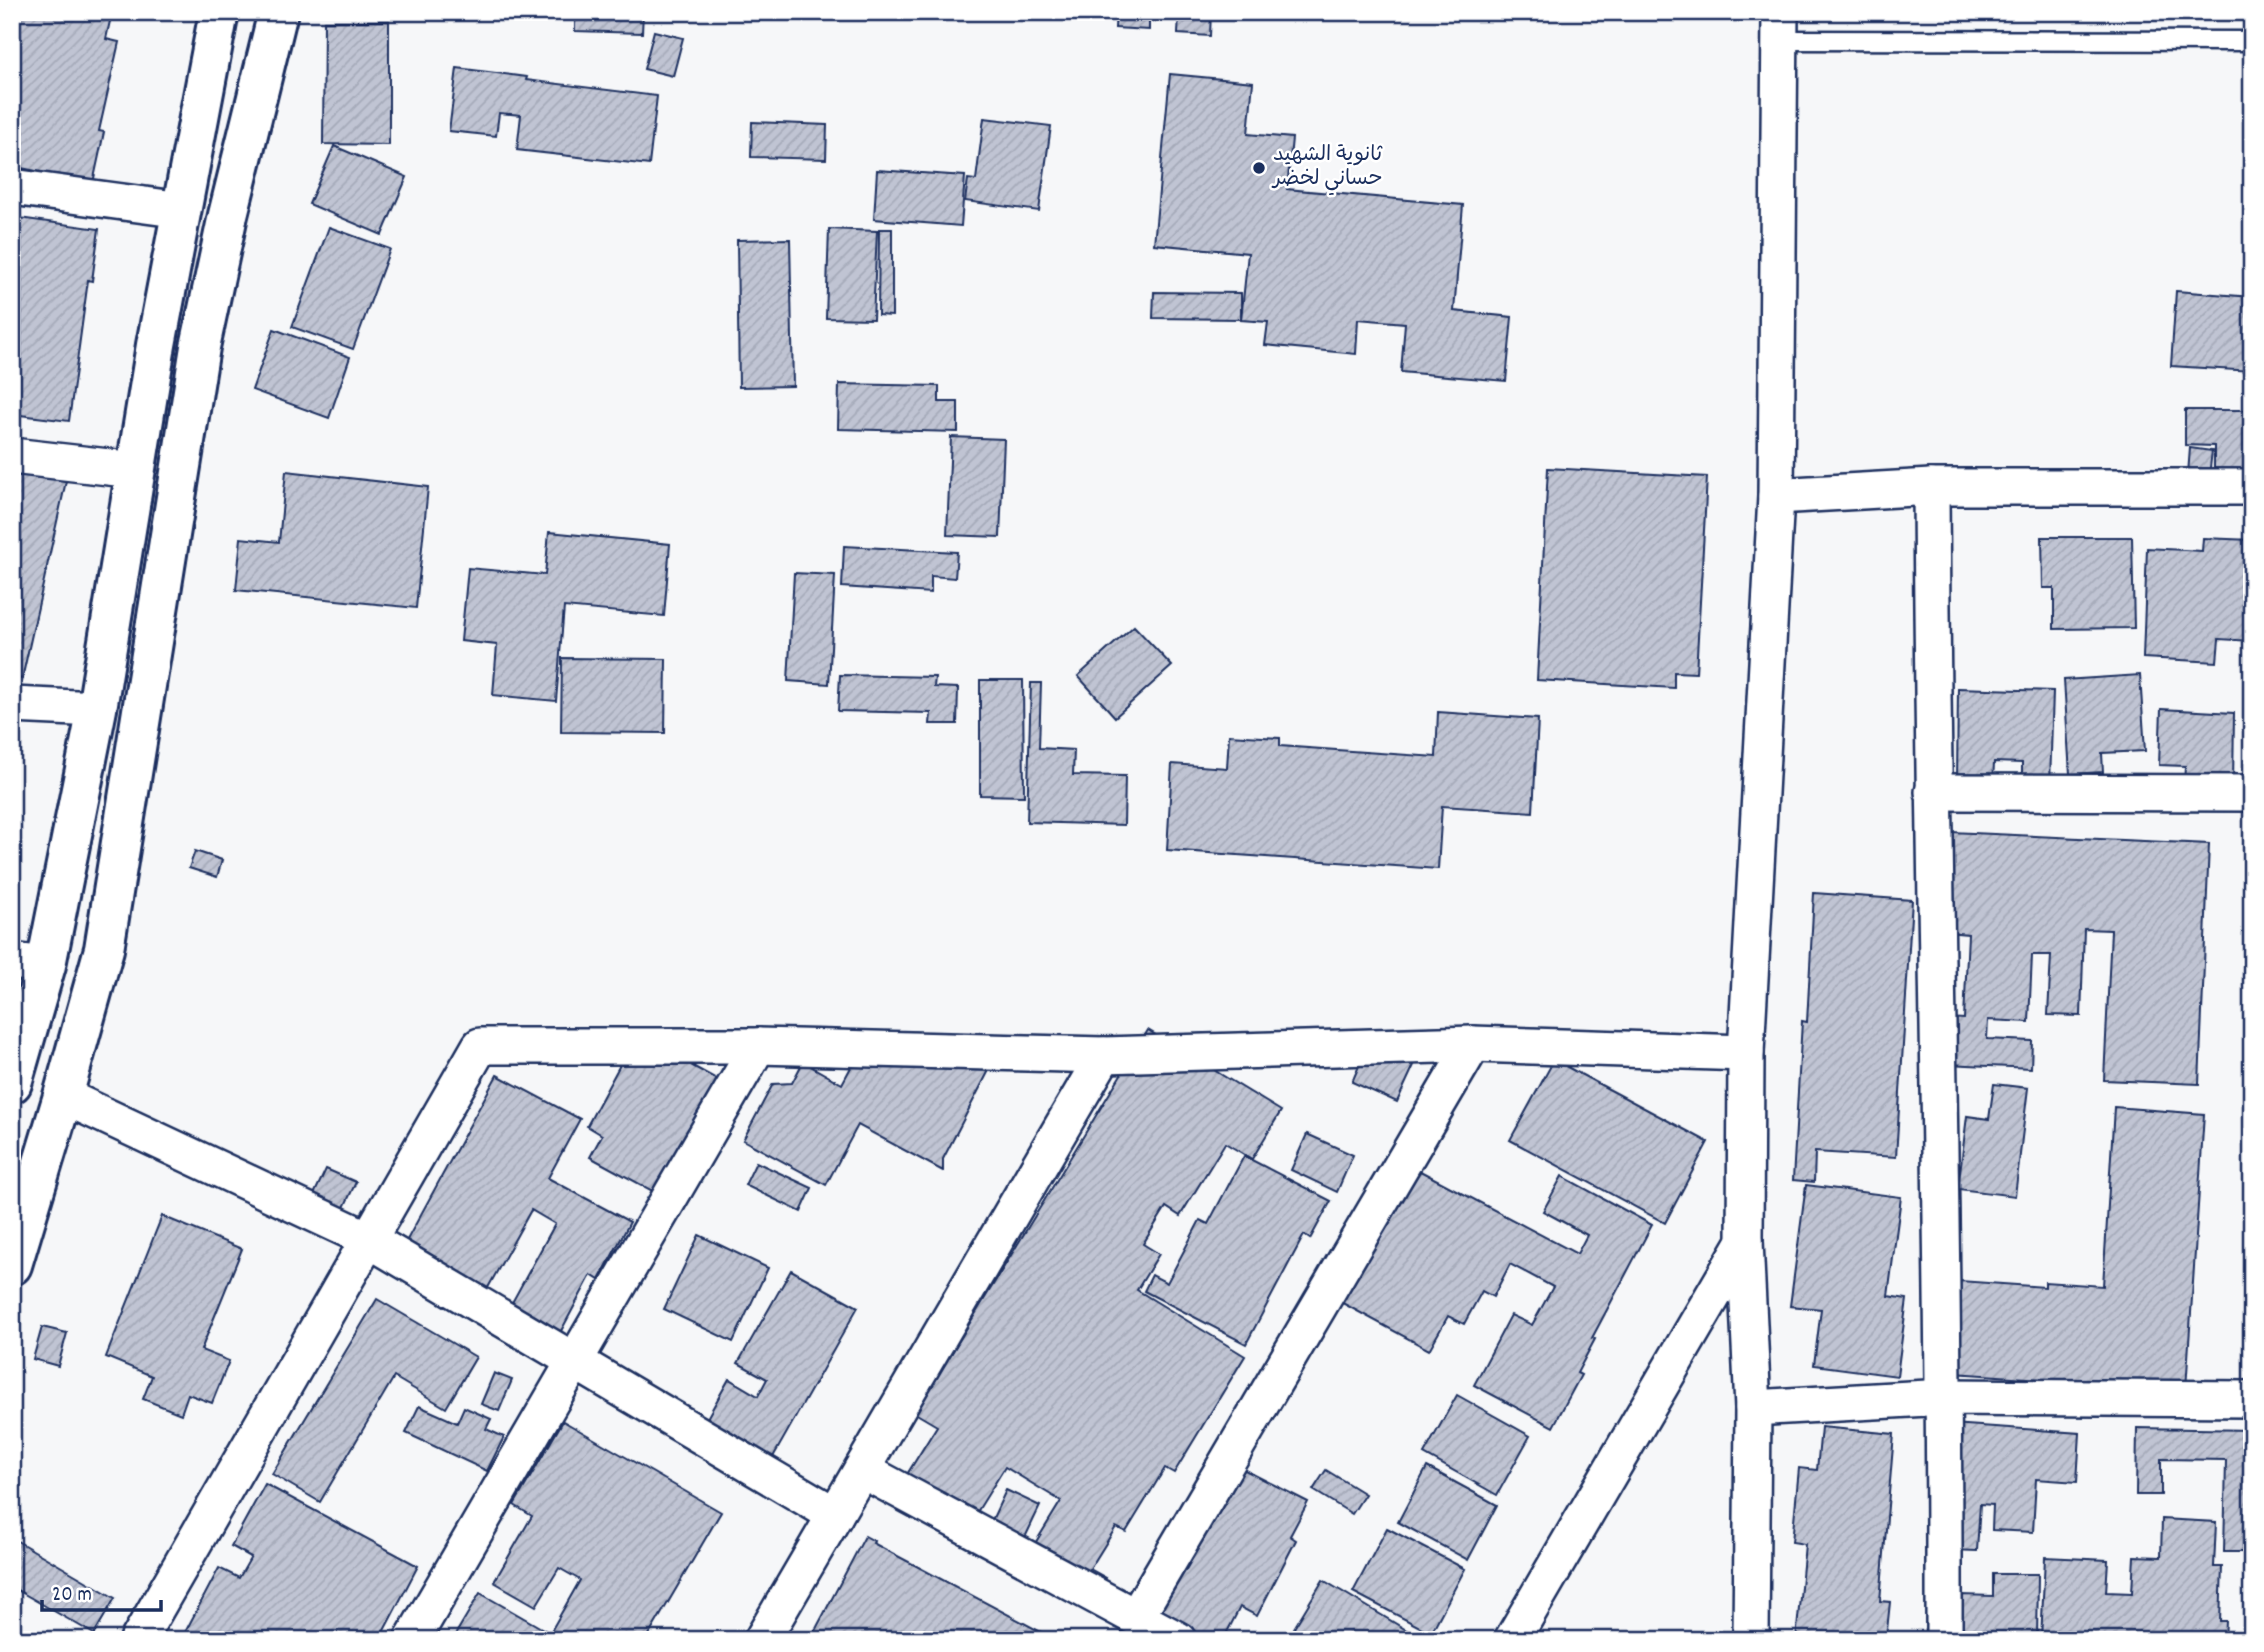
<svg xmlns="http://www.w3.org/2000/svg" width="2264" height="1652" font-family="Dekko,'Playpen Sans Arabic',sans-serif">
<defs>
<pattern id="building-hatch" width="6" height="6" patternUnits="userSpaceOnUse" patternTransform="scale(1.75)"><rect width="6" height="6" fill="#c0c4d3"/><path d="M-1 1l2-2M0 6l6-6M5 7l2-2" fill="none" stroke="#a4a9b8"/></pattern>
</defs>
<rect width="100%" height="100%" fill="#f6f7f9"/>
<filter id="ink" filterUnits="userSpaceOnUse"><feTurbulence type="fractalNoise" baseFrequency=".0143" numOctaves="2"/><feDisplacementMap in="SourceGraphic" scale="14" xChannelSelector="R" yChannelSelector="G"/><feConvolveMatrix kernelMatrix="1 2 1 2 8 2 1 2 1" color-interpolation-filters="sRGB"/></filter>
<g filter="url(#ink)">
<!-- building -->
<g fill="url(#building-hatch)" stroke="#1b2f5e" stroke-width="2">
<polygon points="12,12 112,12 106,39 119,42 99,131 104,132 93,183 12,166"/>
<polygon points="643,12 642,33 575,31 575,14 547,13"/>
<polygon points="724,12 786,12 786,17"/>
<polygon points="1116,12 1211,12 1210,36 1178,34 1179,14 1149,13 1149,30 1115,28"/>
<polygon points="324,21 389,21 389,145 323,144"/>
<polygon points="654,31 683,38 673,76 644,69"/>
<polygon points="457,68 527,77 526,80 657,96 649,165 517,150 521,115 499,113 496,136 449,131"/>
<polygon points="1170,74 1253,82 1248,134 1292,138 1287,189 1463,205 1454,311 1512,317 1506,381 1401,372 1405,323 1358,319 1356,354 1265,345 1268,322 1241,320 1248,253 1154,244"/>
<polygon points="984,118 1051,126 1039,211 965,201 968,179 976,180"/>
<polygon points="752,122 827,125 826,159 751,157"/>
<polygon points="334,146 407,177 382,235 309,204"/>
<polygon points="877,170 965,176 961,226 874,219"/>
<polygon points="12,217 99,229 92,281 88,280 69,421 12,414"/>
<polygon points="329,227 390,249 353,349 292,327"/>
<polygon points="829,229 877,231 873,319 826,318"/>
<polygon points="879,229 892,229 892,316 878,315"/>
<polygon points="790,239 793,386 739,387 737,240"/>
<polygon points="2176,291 2252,297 2252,371 2171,366"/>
<polygon points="1154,292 1241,293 1241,319 1153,318"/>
<polygon points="274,329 350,357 329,418 252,390"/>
<polygon points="839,384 939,386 939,402 958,402 958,432 838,429"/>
<polygon points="2185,410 2252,410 2252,492 2214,491 2214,446 2185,445"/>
<polygon points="951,437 1004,439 1000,537 947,535"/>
<polygon points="2190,448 2212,451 2209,476 2188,474"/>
<polygon points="1548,468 1707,477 1696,673 1674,672 1674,688 1537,680"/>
<polygon points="12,469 66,481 22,679 12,677"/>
<polygon points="286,471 428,487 416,608 236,590 241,538 279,542"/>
<polygon points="549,532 670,544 664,616 564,607 556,701 493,695 497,645 461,641 468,568 545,575"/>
<polygon points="2042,537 2132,537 2134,628 2054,629 2054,588 2043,588"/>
<polygon points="2203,538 2252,540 2252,641 2219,639 2217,662 2143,658 2147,548 2202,551"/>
<polygon points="844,546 957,552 955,578 931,576 931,593 842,587"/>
<polygon points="794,573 835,575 829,684 788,681"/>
<polygon points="1134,626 1172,666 1115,717 1078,676"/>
<polygon points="562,658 666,659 665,733 561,732"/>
<polygon points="840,675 935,677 934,687 958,688 957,724 930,724 931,713 838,711"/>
<polygon points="2140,675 2145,751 2102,753 2103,772 2070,774 2064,680"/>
<polygon points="980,680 1023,680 1024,796 980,795"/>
<polygon points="1031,683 1041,683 1039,748 1074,750 1073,775 1125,776 1124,825 1027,822"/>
<polygon points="1958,688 2053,691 2050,784 2022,784 2022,763 1994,762 1993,784 1957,783"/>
<polygon points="2161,709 2234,713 2233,786 2184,784 2185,766 2159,765"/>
<polygon points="1438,712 1538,719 1533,812 1442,806 1438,869 1167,850 1172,764 1227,768 1229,735 1280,738 1280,746 1436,757"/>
<polygon points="1951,832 2209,844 2199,1084 2104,1080 2111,930 2084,929 2081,1016 2048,1015 2051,955 2032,955 2029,1022 1988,1020 1987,1039 2032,1041 2031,1068 1947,1064 1949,1018 1964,1019 1968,934 1947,932"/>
<polygon points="195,851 222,860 217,877 189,868"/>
<polygon points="1814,893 1912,900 1896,1157 1815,1152 1814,1182 1793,1180 1802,1021 1807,1022"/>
<polygon points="1148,1030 1281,1111 1252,1159 1225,1143 1180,1216 1166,1207 1143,1244 1159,1254 1137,1290 1245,1356 1174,1473 1165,1468 1126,1532 1116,1527 1090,1569 1106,1578 1091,1604 1023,1563 1061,1501 1005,1467 969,1525 901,1484 937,1426 915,1413"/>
<polygon points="636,1035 720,1081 656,1193 590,1157 602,1135 587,1126"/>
<polygon points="1369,1043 1415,1063 1397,1102 1352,1082"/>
<polygon points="999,1051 943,1159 943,1171 858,1125 826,1185 743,1140 773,1084 792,1083 803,1062 842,1084 857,1056"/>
<polygon points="1554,1060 1708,1142 1665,1223 1510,1140"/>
<polygon points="497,1075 580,1119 548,1178 630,1222 599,1280 591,1275 553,1346 503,1319 555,1224 531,1210 479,1304 396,1260"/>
<polygon points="1994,1084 2028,1088 2015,1196 1958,1189 1967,1116 1989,1119"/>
<polygon points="2114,1107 2204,1114 2186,1389 1954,1373 1960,1281 2045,1287 2045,1282 2103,1286"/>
<polygon points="1307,1134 1353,1155 1337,1192 1291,1170"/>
<polygon points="1244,1156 1331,1201 1310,1239 1304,1235 1246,1344 1144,1291 1152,1275 1167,1283 1200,1220 1208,1224"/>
<polygon points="756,1162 812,1188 801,1212 745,1185"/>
<polygon points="1407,1164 1577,1254 1587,1235 1543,1211 1562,1176 1652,1225 1592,1338 1595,1339 1577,1373 1581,1375 1553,1427 1474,1385 1511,1315 1532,1325 1553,1287 1510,1264 1493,1297 1482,1291 1464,1324 1448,1316 1429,1350 1335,1299"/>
<polygon points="326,1169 356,1182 340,1216 310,1203"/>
<polygon points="1806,1185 1901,1197 1888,1296 1907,1299 1897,1376 1814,1365 1821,1309 1790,1306"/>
<polygon points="162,1216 242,1249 201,1350 229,1361 212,1403 188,1394 181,1414 143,1399 152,1376 106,1357"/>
<polygon points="699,1235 768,1268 733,1342 664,1309"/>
<polygon points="791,1270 858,1307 764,1473 697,1436 729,1379 758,1396 767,1379 738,1363"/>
<polygon points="377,1299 476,1357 446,1408 394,1377 320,1502 272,1474"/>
<polygon points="42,1327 67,1333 58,1366 33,1359"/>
<polygon points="494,1373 512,1380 499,1411 481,1404"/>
<polygon points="1457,1395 1530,1436 1497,1495 1424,1454"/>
<polygon points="419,1406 457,1423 464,1407 491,1419 486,1429 504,1437 487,1471 406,1433"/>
<polygon points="563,1421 721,1512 646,1640 564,1640 556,1635 553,1640 452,1640 480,1593 550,1633 580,1580 559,1568 536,1606 494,1582 532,1516 514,1505"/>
<polygon points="1937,1423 2080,1433 2077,1482 2036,1479 2033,1532 1992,1530 1993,1505 1980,1504 1977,1551 1951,1550"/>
<polygon points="1821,1427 1894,1434 1880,1601 1890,1602 1886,1640 1796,1640 1805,1544 1792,1542 1799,1468 1817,1470"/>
<polygon points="2137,1428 2252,1430 2252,1552 2224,1552 2226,1460 2161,1459 2161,1495 2136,1495"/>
<polygon points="1237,1466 1308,1502 1290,1536 1296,1540 1257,1616 1240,1607 1223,1640 1154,1640 1147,1636"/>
<polygon points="1427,1467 1497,1505 1468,1560 1398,1522"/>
<polygon points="1326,1470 1365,1494 1352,1514 1313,1490"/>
<polygon points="265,1484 418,1566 379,1640 181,1640 219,1568 239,1578 251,1557 231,1546"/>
<polygon points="1006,1490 1040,1506 1020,1548 986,1533"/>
<polygon points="2162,1519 2216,1522 2214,1567 2222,1567 2220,1621 2226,1621 2225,1640 2041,1640 2045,1557 2108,1560 2106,1592 2132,1593 2134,1556 2161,1557"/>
<polygon points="1387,1528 1465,1569 1431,1633 1353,1592"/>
<polygon points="865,1536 874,1541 873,1543 1056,1640 905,1640 892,1633 889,1640 810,1640"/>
<polygon points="12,1538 115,1598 94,1634 12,1587"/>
<polygon points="1993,1574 2038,1574 2037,1640 1961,1640 1962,1595 1993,1596"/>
<polygon points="1323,1580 1423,1640 1290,1640 1288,1638"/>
</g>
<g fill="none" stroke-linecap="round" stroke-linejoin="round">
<!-- lane casing -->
<g stroke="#1b2f5e" stroke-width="23">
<polyline id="lane" points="1779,40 2252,41"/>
</g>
<!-- street casing -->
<g stroke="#1b2f5e" stroke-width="40">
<g id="street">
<polyline points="12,187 182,210"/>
<polyline points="12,456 135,470"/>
<path d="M1931,487C1933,871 1945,1255 1944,1640"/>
<polyline points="1776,496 1931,487 2252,487"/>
<polyline points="12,705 97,709"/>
<polyline points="1933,792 2252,793"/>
<polyline points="12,961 46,965"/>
<polyline points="63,1096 368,1239 835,1515"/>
<polyline points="1753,1408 1945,1397 2252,1399"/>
<polyline points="862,1470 1178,1640"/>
<polyline points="1136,1617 1473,1044"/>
<polyline points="138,1640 480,1046 758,1046 1104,1055 1473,1044 1746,1053"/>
<polyline points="412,1640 758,1046"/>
<polyline points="762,1640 1104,1055"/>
<polyline points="1512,1640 1745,1241"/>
<polyline points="1751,1640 1753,1408 1745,1241 1746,1053 1776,496 1780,12"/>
</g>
</g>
<!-- secondary casing -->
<g stroke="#1b2f5e" stroke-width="44">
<g id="secondary">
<polyline points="12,1083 46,965 97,709 156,345 219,12"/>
<polyline points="12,1265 63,1096 104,949 200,347 228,215 278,12"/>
</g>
</g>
<!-- lane -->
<use href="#lane" stroke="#fff" stroke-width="18"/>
<!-- street -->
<use href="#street" stroke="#fff" stroke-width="35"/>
<!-- secondary -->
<use href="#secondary" stroke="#fff" stroke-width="38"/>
</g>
</g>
<!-- markers -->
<circle fill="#1b2f5e" stroke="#fff" stroke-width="2.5" cx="1259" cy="168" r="7"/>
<g text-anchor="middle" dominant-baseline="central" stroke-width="5" stroke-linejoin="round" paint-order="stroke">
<!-- poi labels -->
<g font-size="21" fill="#1b2f5e" stroke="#fff" text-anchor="start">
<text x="1273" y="156">ثانوية الشهيد<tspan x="1273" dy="24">حساني لخضر</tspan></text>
</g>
</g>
<!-- margin -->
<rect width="2264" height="1652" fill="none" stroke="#fff" stroke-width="42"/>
<rect x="21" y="21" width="2222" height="1610" fill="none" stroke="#1b2f5e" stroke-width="2.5" filter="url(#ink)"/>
<!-- scale -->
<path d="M42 1600v10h119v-10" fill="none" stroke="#1b2f5e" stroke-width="3.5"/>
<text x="52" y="1600" font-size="21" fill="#1b2f5e" stroke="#ffffff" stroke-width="5" paint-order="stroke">20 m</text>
</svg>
